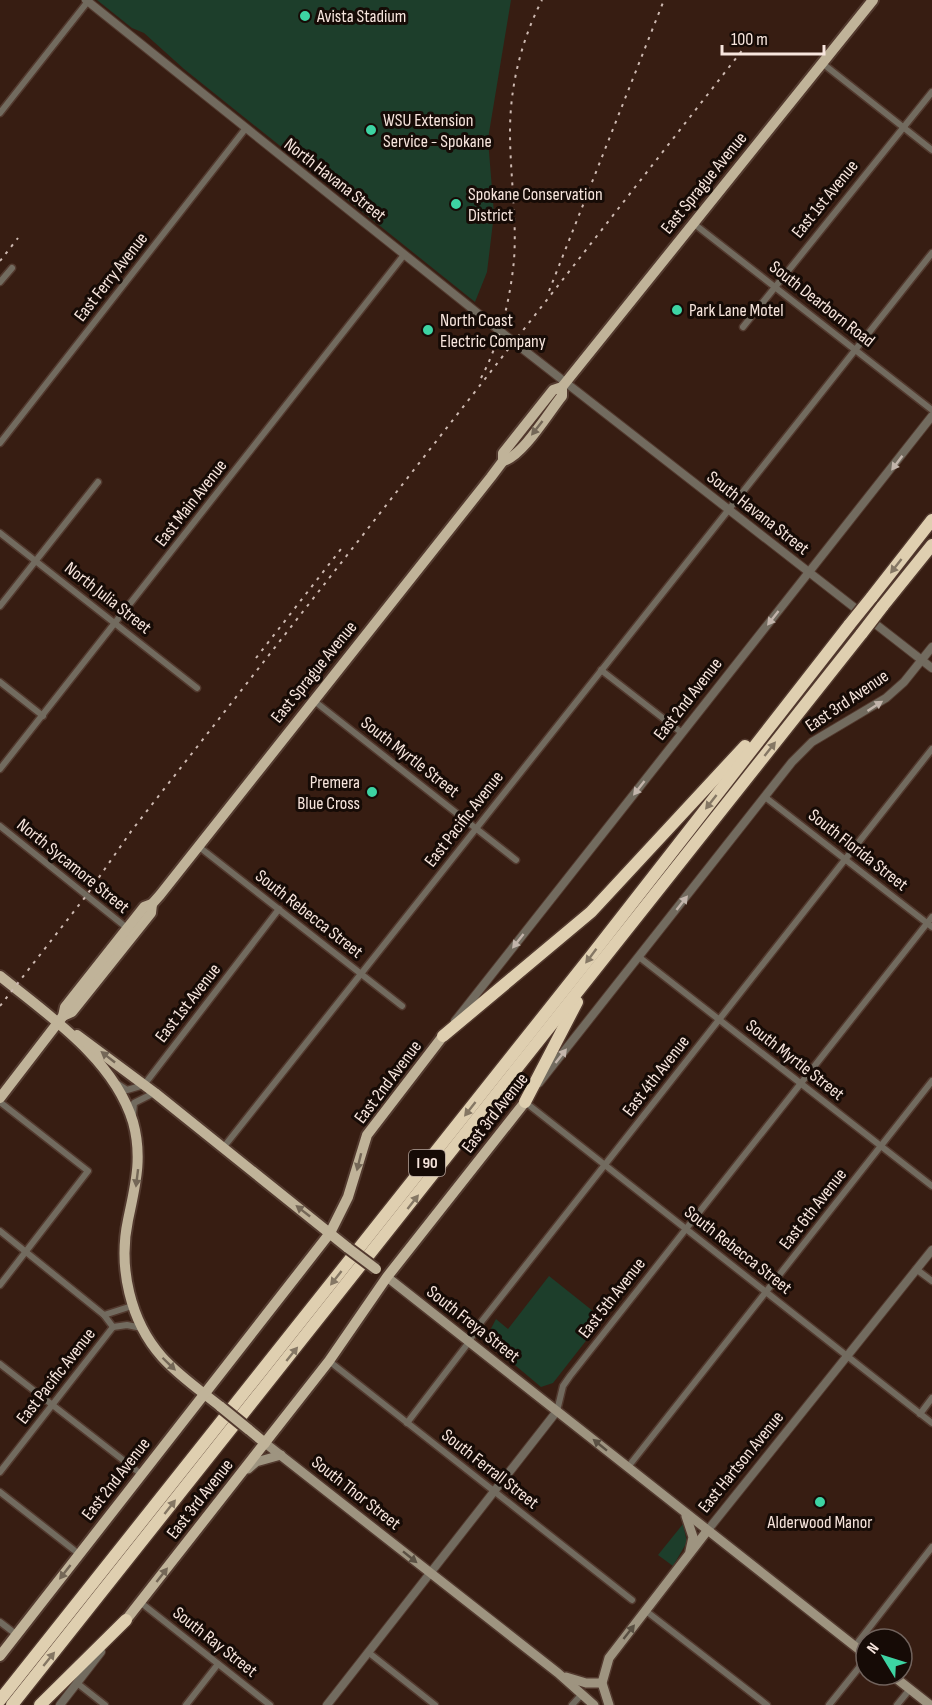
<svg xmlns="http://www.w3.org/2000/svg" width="932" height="1705" font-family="'Sofia Sans Condensed',sans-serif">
<rect width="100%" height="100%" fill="#371d12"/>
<!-- green -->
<g fill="#1d3e2b">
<polygon points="97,0 511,0 488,139 494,214 487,272 475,302 184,69 144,33 132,28"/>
<polygon points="549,1276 603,1319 553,1383 541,1387 485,1340 496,1319 508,1329"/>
<polygon points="683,1524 687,1542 673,1566 658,1555"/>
</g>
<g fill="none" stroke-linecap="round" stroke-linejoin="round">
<!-- minor casing -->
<g stroke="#52392e" stroke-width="9">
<g id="minor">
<polyline points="822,63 932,150"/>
<polyline points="0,113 89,0"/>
<polyline points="693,223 932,410"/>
<polyline points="0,282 12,268"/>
<polyline points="743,327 932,92"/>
<polyline points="0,443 246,128"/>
<polyline points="0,533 197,688"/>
<polyline points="0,606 98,482"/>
<polyline points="601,670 682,733"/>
<polyline points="0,682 43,716"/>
<polyline points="313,700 516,860"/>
<polyline points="0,769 404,255"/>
<polyline points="765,797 932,927"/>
<polyline points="0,826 127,928"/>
<polyline points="198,846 402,1006"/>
<polyline points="639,957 932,1186"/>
<polyline points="118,1084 127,1090 144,1085 279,909"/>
<polyline points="0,1102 88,1171 0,1285"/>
<polyline points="525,1102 932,1423"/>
<polyline points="133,1115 134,1103 154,1093"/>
<polyline points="223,1148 932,253"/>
<polyline points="0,1231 104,1315 113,1327"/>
<polyline points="916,1269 932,1281"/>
<polyline points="104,1315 132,1306"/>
<polyline points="113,1327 127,1325 142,1328"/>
<polyline points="329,1361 632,1600"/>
<polyline points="0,1364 141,1474"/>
<polyline points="557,1411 563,1386 570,1376 932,917"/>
<polyline points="920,1414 932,1398"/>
<polyline points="407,1423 469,1342 478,1326 932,749"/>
<polyline points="628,1467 932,1081"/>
<polyline points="0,1472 113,1327"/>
<polyline points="0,1492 79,1554"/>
<polyline points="140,1602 270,1705"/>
<polyline points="646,1611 767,1705"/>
<polyline points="0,1622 17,1635"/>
<polyline points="855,1646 932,1547"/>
<polyline points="368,1652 435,1705"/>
<polyline points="77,1683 105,1705"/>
<polyline points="186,1705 218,1664"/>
<polyline points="572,1705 581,1695"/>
<polyline points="829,1705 866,1659"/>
<polyline points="897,1705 910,1689"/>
</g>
</g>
<!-- tertiary casing -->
<g stroke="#52392e" stroke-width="10">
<g id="tertiary">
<polyline points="86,0 515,343 932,668"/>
<polyline points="455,1021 932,416"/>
<polyline points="539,1083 792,762 812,742 886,698 904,682 932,647"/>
<polyline points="707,1531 932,1250"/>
<polyline points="60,1705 101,1652"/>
<polyline points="327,1705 557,1411"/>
</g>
</g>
<!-- secondary casing -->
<g stroke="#52392e" stroke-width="12">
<g id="secondary">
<polyline points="387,1277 866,1655"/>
<polyline points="265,1443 558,1673 594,1705"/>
<polyline points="248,1469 256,1462 281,1455"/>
<polyline points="686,1516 693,1537 690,1551"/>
<polyline points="892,1675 930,1705"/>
<polyline points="566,1677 586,1683 602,1683"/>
<polyline points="609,1705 602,1683 609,1658 707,1531"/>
</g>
</g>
<!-- primary casing -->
<g stroke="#52392e" stroke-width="14">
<g id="primary">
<path d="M503,461C522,457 549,412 562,396V387L566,382L873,0"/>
<path d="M0,976C48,1015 114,1059 133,1122C143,1158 135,1186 128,1220C118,1267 130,1321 162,1357C179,1376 201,1391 221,1407"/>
<polyline points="63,1016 72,1012 151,913 152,904"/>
<polyline points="77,1035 155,1093 348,1248"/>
<polyline points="0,1098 63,1016 65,1007 144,907 152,904 160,895 491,477 503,461 503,453 553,390 562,387"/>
<polyline points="248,1429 265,1443"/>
<polyline points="126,1620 329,1361 387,1277 525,1102"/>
<polyline points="0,1656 330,1233 348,1197 367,1135 443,1036"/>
</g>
</g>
<!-- motorway casing -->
<g stroke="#52392e" stroke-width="15">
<g id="motorway">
<polyline points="871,598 932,520"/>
<polyline points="882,607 932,545"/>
<polyline points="443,1036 591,912 745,746"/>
<polyline points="525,1102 577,1002"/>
<polyline points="0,1700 591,956 850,624"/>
<polyline points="12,1705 862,633"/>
<polyline points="40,1705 126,1620"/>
</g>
</g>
<!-- minor -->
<use href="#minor" stroke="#726b5f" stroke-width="6"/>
<!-- tertiary -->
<use href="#tertiary" stroke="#726b5f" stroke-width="8"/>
<!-- secondary -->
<use href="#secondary" stroke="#9e9480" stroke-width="9"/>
<!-- primary -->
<use href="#primary" stroke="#c0b399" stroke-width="10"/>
<!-- motorway -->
<use href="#motorway" stroke="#dfcfb0" stroke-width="12"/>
<!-- rail -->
<g stroke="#cdb9b1" stroke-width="2" stroke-dasharray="3 6" stroke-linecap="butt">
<polyline points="0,261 18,238"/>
<polyline points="549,291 664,0"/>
<path d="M481,378C500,342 510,301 514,260C517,218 510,174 510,132C510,86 521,41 542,0"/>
<polyline points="256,658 341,549"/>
<polyline points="0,1006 86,896 132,830 744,48"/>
</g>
<!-- primary-bridge casing -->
<g stroke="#52392e" stroke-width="14" stroke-linecap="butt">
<g id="primary-bridge">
<polyline points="348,1248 376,1269"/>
<polyline points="221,1407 248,1429"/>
</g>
</g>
<!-- motorway-bridge casing -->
<g stroke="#52392e" stroke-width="15" stroke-linecap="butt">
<g id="motorway-bridge">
<polyline points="850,624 871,598"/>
<polyline points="862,633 882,607"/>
</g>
</g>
<!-- primary-bridge -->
<use href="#primary-bridge" stroke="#c0b399" stroke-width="10"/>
<!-- motorway-bridge -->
<use href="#motorway-bridge" stroke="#dfcfb0" stroke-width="12"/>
</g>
<!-- one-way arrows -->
<defs><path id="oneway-solid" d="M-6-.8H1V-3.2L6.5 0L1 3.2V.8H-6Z" transform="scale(1.5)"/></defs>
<g fill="#746757">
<use href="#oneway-solid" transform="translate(537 428) rotate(128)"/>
<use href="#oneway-solid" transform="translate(108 1057) rotate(-142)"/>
<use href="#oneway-solid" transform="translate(359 1162) rotate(104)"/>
<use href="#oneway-solid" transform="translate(137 1178) rotate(97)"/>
<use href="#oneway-solid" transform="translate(303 1211) rotate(-142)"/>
<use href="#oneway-solid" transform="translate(169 1364) rotate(44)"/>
<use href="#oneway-solid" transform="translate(65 1572) rotate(128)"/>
<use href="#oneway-solid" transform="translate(162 1575) rotate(-52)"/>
</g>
<g fill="#c2b4ab">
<use href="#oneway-solid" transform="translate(897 463) rotate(127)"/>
<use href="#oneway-solid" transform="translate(773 618) rotate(128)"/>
<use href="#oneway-solid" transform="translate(875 706) rotate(-33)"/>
<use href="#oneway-solid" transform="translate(639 788) rotate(128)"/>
<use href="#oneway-solid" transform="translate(682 903) rotate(-52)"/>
<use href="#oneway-solid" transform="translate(518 941) rotate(128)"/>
<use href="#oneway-solid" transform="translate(561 1056) rotate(-52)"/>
</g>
<g fill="#857764">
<use href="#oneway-solid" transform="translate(896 566) rotate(128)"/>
<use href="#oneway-solid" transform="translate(770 749) rotate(-52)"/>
<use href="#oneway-solid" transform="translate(711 802) rotate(128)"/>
<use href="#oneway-solid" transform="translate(591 956) rotate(127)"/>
<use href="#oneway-solid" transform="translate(470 1109) rotate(128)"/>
<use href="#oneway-solid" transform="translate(413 1202) rotate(-52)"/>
<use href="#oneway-solid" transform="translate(336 1278) rotate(128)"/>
<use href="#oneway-solid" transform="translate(292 1354) rotate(-51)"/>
<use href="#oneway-solid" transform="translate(170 1507) rotate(-52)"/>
<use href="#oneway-solid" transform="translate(49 1659) rotate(-51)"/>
</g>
<g fill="#5a5043">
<use href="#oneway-solid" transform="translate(600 1445) rotate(-141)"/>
<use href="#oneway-solid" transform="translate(410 1557) rotate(39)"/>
<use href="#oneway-solid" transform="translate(629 1632) rotate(-52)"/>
</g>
<!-- markers -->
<g fill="#3dd4a3" stroke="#160b06" stroke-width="2">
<circle cx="305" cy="16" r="6"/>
<circle cx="371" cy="130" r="6"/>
<circle cx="456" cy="204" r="6"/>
<circle cx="677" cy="310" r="6"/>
<circle cx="428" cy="330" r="6"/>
<circle cx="372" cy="792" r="6"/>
<circle cx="820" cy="1502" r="6"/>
</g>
<g text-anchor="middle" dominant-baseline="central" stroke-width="6" stroke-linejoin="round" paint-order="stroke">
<!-- shield labels -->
<rect fill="#160b06" stroke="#b4a49c" stroke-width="1.5" x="409" y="1150" width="36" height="26" rx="4.5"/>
<g font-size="16" font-weight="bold" fill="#f7e5dd">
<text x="427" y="1163">I 90</text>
</g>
<!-- poi labels -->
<g font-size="18" fill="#f7e5dd" stroke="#160b06" text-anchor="start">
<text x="317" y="16">Avista Stadium</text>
<text x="383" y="120">WSU Extension<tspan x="383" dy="21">Service - Spokane</tspan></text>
<text x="468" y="194">Spokane Conservation<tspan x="468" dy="21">District</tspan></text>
<text x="689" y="310">Park Lane Motel</text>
<text x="440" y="320">North Coast<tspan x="440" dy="21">Electric Company</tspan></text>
<text x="360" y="782" text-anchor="end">Premera<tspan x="360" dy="21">Blue Cross</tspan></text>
<text x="820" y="1522" text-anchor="middle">Alderwood Manor</text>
</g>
<!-- street labels -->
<g font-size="18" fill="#f7e5dd" stroke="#160b06">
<text transform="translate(335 180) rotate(38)">North Havana Street</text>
<text transform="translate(704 183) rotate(-51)">East Sprague Avenue</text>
<text transform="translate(825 199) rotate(-51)">East 1st Avenue</text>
<text transform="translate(111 277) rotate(-52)">East Ferry Avenue</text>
<text transform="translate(822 304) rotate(38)">South Dearborn Road</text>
<text transform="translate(191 503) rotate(-52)">East Main Avenue</text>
<text transform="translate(758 513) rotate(38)">South Havana Street</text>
<text transform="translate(108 598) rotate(38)">North Julia Street</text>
<text transform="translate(314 672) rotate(-51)">East Sprague Avenue</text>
<text transform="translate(688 699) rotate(-52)">East 2nd Avenue</text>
<text transform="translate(847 701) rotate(-34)">East 3rd Avenue</text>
<text transform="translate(410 757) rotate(38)">South Myrtle Street</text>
<text transform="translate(464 819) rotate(-52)">East Pacific Avenue</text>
<text transform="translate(858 850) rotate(38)">South Florida Street</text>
<text transform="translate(73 866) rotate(39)">North Sycamore Street</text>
<text transform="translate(309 914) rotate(38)">South Rebecca Street</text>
<text transform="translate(188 1003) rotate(-52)">East 1st Avenue</text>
<text transform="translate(795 1060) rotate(38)">South Myrtle Street</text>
<text transform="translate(656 1076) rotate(-52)">East 4th Avenue</text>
<text transform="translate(388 1082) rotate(-53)">East 2nd Avenue</text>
<text transform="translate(495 1113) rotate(-52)">East 3rd Avenue</text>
<text transform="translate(813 1209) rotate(-52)">East 6th Avenue</text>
<text transform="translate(738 1250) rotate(38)">South Rebecca Street</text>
<text transform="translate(612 1298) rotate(-52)">East 5th Avenue</text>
<text transform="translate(473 1324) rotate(38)">South Freya Street</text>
<text transform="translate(56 1376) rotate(-52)">East Pacific Avenue</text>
<text transform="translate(741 1462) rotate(-51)">East Hartson Avenue</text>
<text transform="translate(490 1469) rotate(38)">South Ferrall Street</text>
<text transform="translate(116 1479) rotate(-52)">East 2nd Avenue</text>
<text transform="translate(356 1493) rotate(38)">South Thor Street</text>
<text transform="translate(200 1499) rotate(-52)">East 3rd Avenue</text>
<text transform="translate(215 1642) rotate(38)">South Ray Street</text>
</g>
</g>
<!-- north arrow -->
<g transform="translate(884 1657) rotate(308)"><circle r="28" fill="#160b06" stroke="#70625c" stroke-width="1.5"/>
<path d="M0-4.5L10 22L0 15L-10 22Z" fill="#3dd4a3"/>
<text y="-9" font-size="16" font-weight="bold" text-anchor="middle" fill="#f7e5dd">N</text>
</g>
<!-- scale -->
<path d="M722 45v9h102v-9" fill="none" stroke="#f7e5dd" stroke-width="3"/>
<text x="731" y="45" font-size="18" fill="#f7e5dd" stroke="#160b06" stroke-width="4.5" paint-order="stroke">100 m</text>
</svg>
